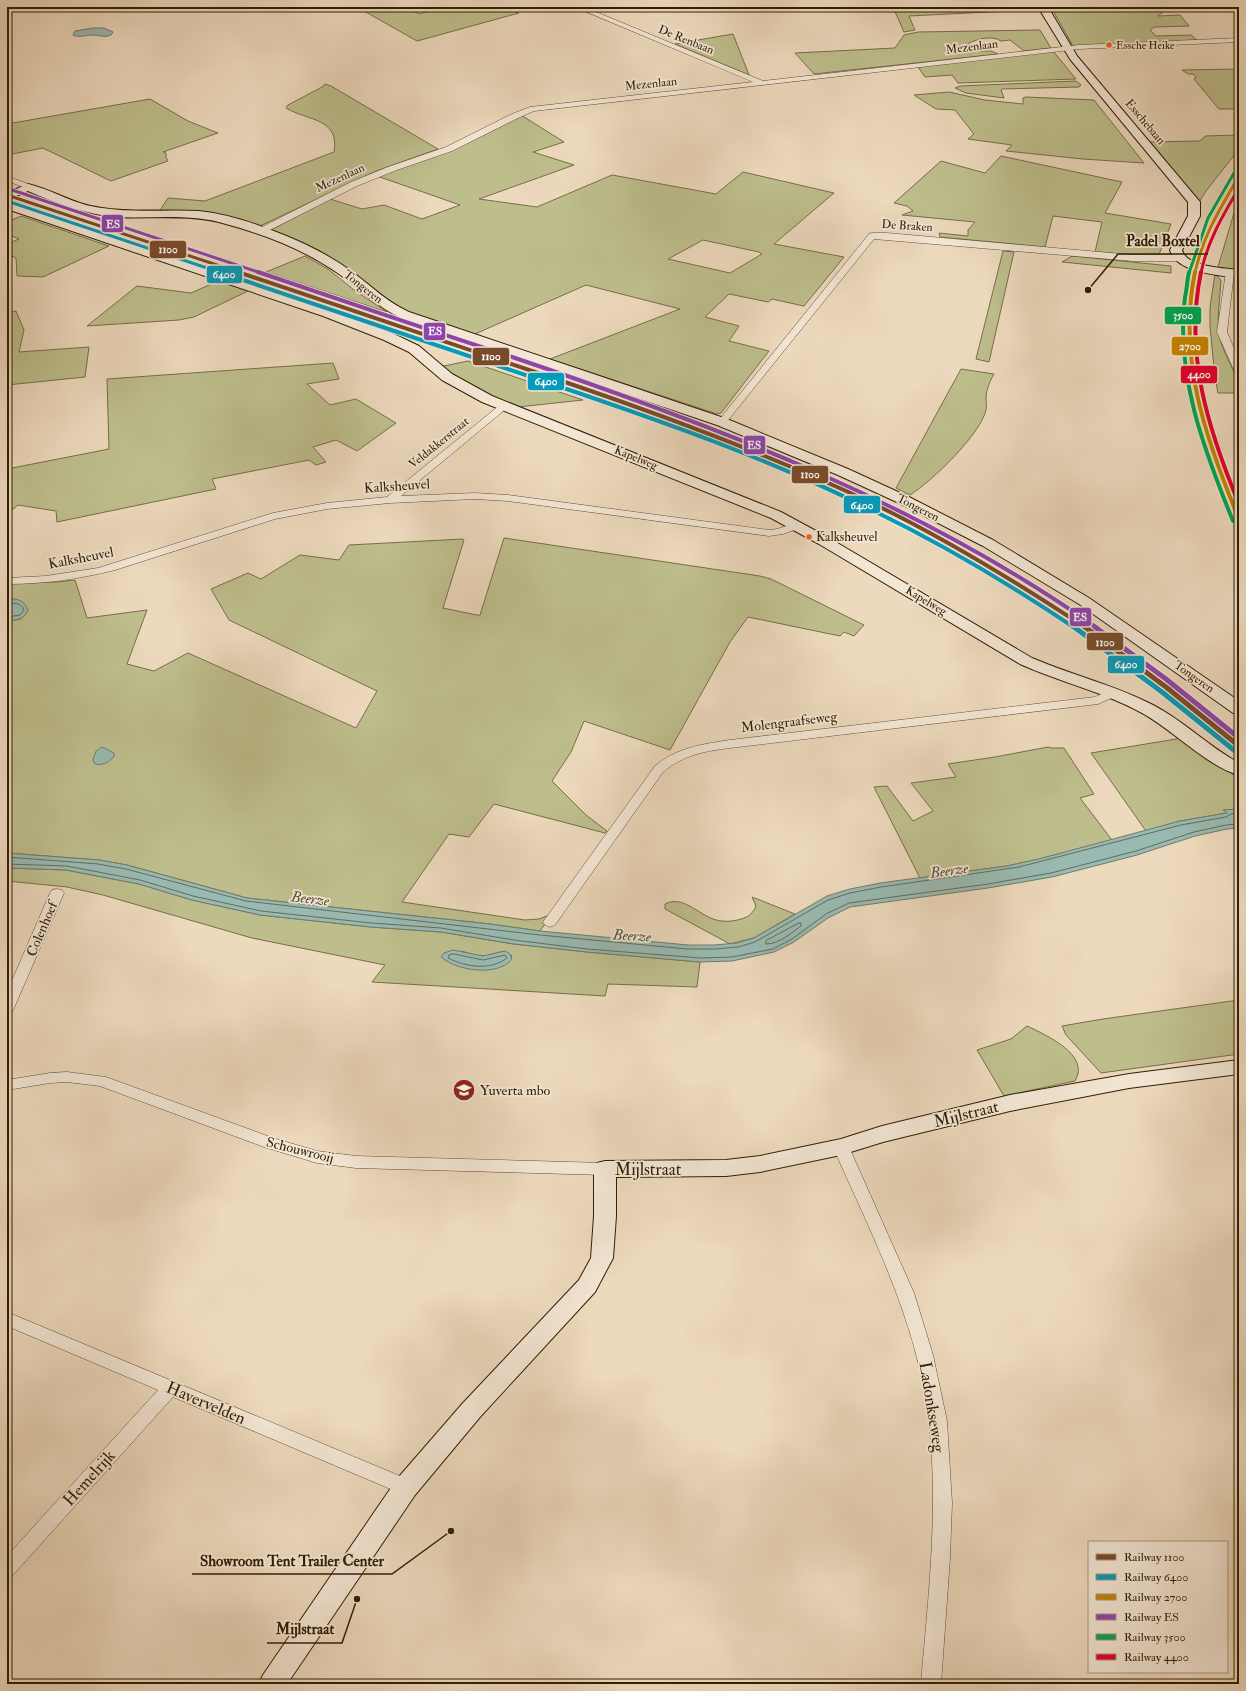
<svg xmlns="http://www.w3.org/2000/svg" width="1246" height="1691" font-family="'IM FELL Double Pica',serif">
<rect width="100%" height="100%" fill="#edd9bd"/>
<filter id="stains"><feTurbulence type="fractalNoise" baseFrequency=".005" numOctaves="4"/><feColorMatrix values="0 0 0 0 .2 0 0 0 0 .09 0 0 0 0 .02 0 0 0 .5 -.17"/></filter>
<radialGradient id="worn" r=".72"><stop offset=".6" stop-color="#630" stop-opacity="0"/><stop offset="1" stop-color="#630" stop-opacity=".3"/></radialGradient>
<!-- green -->
<g fill="#bebe8d" stroke="#776e48" fill-rule="evenodd">
<polygon points="357,7 405,7 419,14 443,7 501,7 519,13 417,41"/>
<polygon points="893,7 1027,7 1029,10 909,16 915,30 904,32"/>
<polygon points="1051,7 1169,7 1158,16 1180,15 1189,26 1154,27 1150,30 1156,36 1191,35 1197,40 1073,46"/>
<path d="M1040,30L1051,48L1024,51L1010,40L1001,41C992,35 978,39 969,43L967,46L980,51H991L998,54L814,74L795,53L895,48L904,35L918,32Z"/>
<polygon points="733,34 749,75 675,44"/>
<polygon points="1053,51 1076,79 958,83 952,75 925,77 918,67"/>
<polygon points="1239,69 1239,109 1219,109 1194,79 1196,77 1193,74 1188,74 1182,70"/>
<polygon points="1076,81 1081,85 1079,87 1002,89 1001,90 1004,98 966,93 955,88 960,86"/>
<path d="M325,84L331,86L438,149L376,171L258,227L213,213L159,212L168,198L205,201L334,152C340,118 308,121 286,108L288,105L324,86Z"/>
<polygon points="949,92 985,100 1023,104 1023,98 1026,97 1094,100 1144,163 1083,159 1006,151 1012,145 968,139 974,134 955,110 936,109 914,95"/>
<polygon points="150,99 188,121 218,133 163,152 166,153 166,157 168,161 111,181 43,148 7,155 7,124"/>
<path d="M521,115L564,142L533,152L574,165L479,199L537,207L612,175L716,194L743,172L834,193L774,244L844,257L804,306L772,299L768,302L729,294L705,317L739,326L729,341L769,351L721,413L717,414L550,359L680,309L586,285L475,334L395,308L378,296L269,231L330,199L362,209L384,205L422,219L460,205L377,176L465,144L492,131ZM703,240L759,252L762,254L730,273L668,259Z"/>
<polygon points="1239,135 1239,149 1206,191 1198,204 1149,142 1200,141 1205,136"/>
<polygon points="1001,156 1122,182 1105,213 1171,224 1158,257 1095,252 1102,222 1053,216 1045,247 940,237 939,233 968,236 968,230 975,222 902,215 913,211 907,206 894,203 941,161 985,173"/>
<polygon points="1239,202 1239,270 1218,267 1234,213"/>
<polygon points="21,216 109,246 43,277 17,276 16,258 7,254 7,244 19,239 7,234 7,222"/>
<polygon points="1003,251 1014,252 989,362 976,359"/>
<polygon points="305,256 328,269 354,290 387,312 266,272"/>
<polygon points="1072,256 1171,266 1171,273 1062,262"/>
<path d="M1215,274L1221,280C1220,297 1216,322 1220,338C1224,357 1239,374 1239,393H1218L1215,378L1210,326V308Z"/>
<polygon points="218,281 248,291 194,317 179,320 87,326 137,286 191,293"/>
<polygon points="16,311 24,330 19,352 89,347 85,377 7,385 7,313"/>
<polygon points="468,361 583,400 518,407 486,394 439,367"/>
<polygon points="333,363 339,379 307,384 330,405 356,399 396,423 357,451 336,440 313,447 326,462 316,465 309,460 212,479 216,489 57,522 56,511 18,505 7,514 7,469 109,449 107,379"/>
<path d="M961,369L994,374C990,381 986,390 986,398C986,401 987,406 986,410C980,435 932,481 910,495L896,488Z"/>
<polygon points="504,538 760,576 771,579 864,625 854,636 844,632 840,636 748,617 730,642 670,750 584,721 571,752 552,781 586,815 607,831 605,833 494,804 469,837 449,834 402,902 525,920 539,919 552,914 540,931 490,924 247,898 127,865 99,860 7,853 7,621 21,619 12,599 7,601 7,583 57,582 75,580 87,618 147,610 127,664 154,671 188,653 356,728 377,691 229,620 211,589 248,573 261,579 300,555 339,560 349,545 463,539 464,540 443,608 477,615 480,615"/>
<polygon points="1182,738 1207,758 1232,773 1239,784 1239,809 1224,810 1228,813 1180,821 1146,831 1091,753"/>
<polygon points="1048,747 1051,748 1064,748 1094,794 1080,798 1112,840 1039,859 1007,866 920,878 874,787 887,786 913,821 933,811 911,783 956,777 948,764 995,757"/>
<path d="M7,868L66,870L139,884L192,900L260,915L371,927L441,932L514,944L587,952L700,962L697,987L608,984L605,996L372,982L385,965L252,938L103,895L67,887L7,881ZM462,951C469,954 477,956 484,956C495,955 503,947 512,956L505,965L483,970Z"/>
<path d="M752,897L795,914L754,938L730,944L665,909V904C682,895 697,913 713,919C721,922 732,922 741,919C749,917 753,913 756,906Z"/>
<polygon points="1239,1000 1239,1054 1101,1073 1066,1035 1062,1026 1103,1019"/>
<path d="M1027,1026C1046,1035 1091,1055 1075,1081L1004,1096L977,1050L1011,1039Z"/>
</g>
<!-- water -->
<g fill="#99bab2" stroke="#6f7c6c">
<path d="M93,28H104L113,32L111,35C104,38 100,35 92,35C86,35 80,38 73,35L75,31Z"/>
<path d="M12,599C20,599 25,602 28,610C24,620 17,620 7,621V601Z"/>
<path d="M102,747L114,753V757C109,762 102,766 95,764L93,760L96,751Z"/>
<polygon points="1239,809 1239,828 1227,829 1195,836 1137,855 1052,877 988,888 850,907 828,918 794,942 774,952 732,961 700,962 587,952 514,944 441,932 371,927 260,915 192,900 139,884 66,870 7,868 7,853 99,860 127,865 247,898 490,924 540,931 688,945 714,945 737,943 754,938 827,896 850,889 880,883 1007,866 1039,859 1180,821 1227,813 1223,810"/>
<path d="M453,950L483,956L505,951L510,954L512,959C498,977 457,971 441,957L444,953Z"/>
</g>
<g fill="none" stroke-linecap="round" stroke-linejoin="round">
<!-- shore -->
<g stroke="#646c5a" stroke-width="1">
<path d="M7,604C14,603 21,602 24,610L20,615L7,617"/>
<polyline points="7,857 98,864 126,869 246,901 540,935 687,949 715,949 738,947 755,942 828,900 850,893 881,887 1019,867 1181,825 1226,817 1231,814 1239,813"/>
<polyline points="7,864 67,866 140,880 193,896 261,911 371,923 441,928 514,940 587,949 701,958 732,957 773,949 792,939 826,914 849,903 988,884 1051,873 1136,851 1194,832 1226,825 1239,824"/>
<path d="M799,923H801V926C791,933 779,944 766,944V941Z"/>
<path d="M454,954L483,960L505,955L507,958C490,971 466,967 448,958L449,955Z"/>
</g>
<!-- street casing -->
<g stroke="#5f4d32" stroke-width="1">
<g id="street">
<polygon points="575,7 584,7 763,81 1079,45 1239,38 1239,42 1079,49 534,111 518,118 452,151 394,171 357,186 264,233 258,233 257,231 258,229 351,182 388,167 446,147 512,114 530,107 753,82"/>
<polygon points="7,176 31,185 32,187 28,189 7,181"/>
<polygon points="872,233 887,233 1133,255 1178,255 1182,258 1178,261 1133,261 874,239 725,424 719,424 717,422 719,420 869,234"/>
<polygon points="1230,269 1234,272 1227,332 1239,360 1239,373 1234,370 1217,332 1226,272"/>
<path d="M504,403L507,404L509,406L507,408L401,496L475,493L508,495L769,530L777,529L796,523L801,526L800,528L783,534L769,536L508,501L475,499L390,503L327,509L275,519L115,570C79,579 44,584 7,584V578L46,576L98,568L273,513L327,503L387,497L501,404Z"/>
<path d="M1112,689L1116,690L1118,693L1116,696L1098,704L730,748C705,751 683,755 663,772L555,925L550,927L545,925L543,922L655,766C676,748 703,744 730,740L1095,697Z"/>
<polygon points="57,889 62,890 64,893 14,1008 12,1012 7,1013 7,992 50,893 52,890"/>
<polygon points="67,1072 106,1077 273,1138 317,1151 356,1156 605,1163 610,1165 613,1169 610,1173 605,1175 356,1168 317,1163 264,1147 100,1086 67,1082 50,1083 7,1090 7,1080 50,1073"/>
<path d="M841,1141L846,1143L849,1147L914,1293L933,1355L947,1421L952,1503L950,1558L941,1684H921C930,1575 945,1462 916,1354C897,1282 863,1215 833,1147L836,1143Z"/>
<polygon points="7,1312 412,1481 415,1487 412,1493 406,1495 400,1493 173,1397 13,1575 7,1577 7,1556 158,1390 7,1326"/>
</g>
</g>
<!-- secondary casing -->
<g stroke="#301e03" stroke-width="2">
<g id="secondary">
<path d="M1038,7H1048L1077,56L1200,202V216L1182,250C1186,267 1224,268 1239,270V278C1219,275 1176,273 1170,250L1188,216V202L1070,59Z"/>
<path d="M28,184C54,190 74,205 102,208C135,213 167,209 199,211C228,214 257,224 284,235C309,245 334,258 355,274C373,288 389,303 409,312L727,419L848,469L909,497L993,540L1089,598L1239,701V714L1233,713L1079,604L983,546L899,503L838,475L717,425L401,318C377,307 360,288 339,274C305,250 266,235 226,224C190,213 152,219 115,217C84,214 56,203 28,191L7,200V193Z"/>
<path d="M7,202L331,310L394,334L419,346L452,374L492,396L781,512L829,538L1032,658C1071,675 1115,685 1153,705C1184,721 1209,747 1239,763V775C1208,767 1172,729 1142,713C1104,692 1060,682 1020,664L819,544L771,518L482,402L442,380L409,352L384,340L323,316L7,209Z"/>
<polygon points="1239,1060 1239,1074 1129,1088 1010,1111 883,1142 841,1155 760,1172 726,1176 616,1177 616,1216 613,1258 595,1292 480,1417 415,1495 287,1684 259,1684 263,1675 397,1479 463,1403 579,1280 591,1258 594,1216 594,1169 597,1163 605,1161 726,1160 760,1156 841,1139 882,1126 1010,1095 1129,1074"/>
</g>
</g>
<!-- street -->
<use href="#street" fill="#f3e6d4" fill-rule="evenodd"/>
<!-- secondary -->
<use href="#secondary" fill="#f3e6d4" fill-rule="evenodd"/>
<!-- rail-1-far2 casing -->
<g stroke="#f3e6d4" stroke-width="5">
<polyline id="rail-1-far2" points="7,195 241,273"/>
</g>
<!-- rail-1-far1 casing -->
<g stroke="#f3e6d4" stroke-width="6">
<path id="rail-1-far1" d="M238,272C342,307 446,341 550,377C660,414 769,454 874,504C948,540 1018,583 1086,628"/>
</g>
<!-- rail-1 casing -->
<g stroke="#f3e6d4" stroke-width="8">
<polyline id="rail-1" points="1085,627 1166,687 1239,746"/>
</g>
<!-- rail-2-far2 casing -->
<g stroke="#f3e6d4" stroke-width="5">
<polyline id="rail-2-far2" points="7,201 222,273"/>
</g>
<!-- rail-2-far1 casing -->
<g stroke="#f3e6d4" stroke-width="6">
<path id="rail-2-far1" d="M219,272C330,310 441,346 552,384C661,421 770,459 874,511C944,545 1011,585 1075,628"/>
</g>
<!-- rail-2 casing -->
<g stroke="#f3e6d4" stroke-width="8">
<polyline id="rail-2" points="1074,627 1162,692 1235,751"/>
</g>
<!-- rail-3-far1 casing -->
<g stroke="#f3e6d4" stroke-width="5">
<path id="rail-3-far1" d="M1195,273C1203,235 1220,209 1239,176"/>
</g>
<!-- rail-3 casing -->
<g stroke="#f3e6d4" stroke-width="6">
<path id="rail-3" d="M1195,272C1177,358 1206,440 1239,519"/>
</g>
<!-- rail-4-far2 casing -->
<g stroke="#f3e6d4" stroke-width="5">
<polyline id="rail-4-far2" points="9,189 261,273"/>
</g>
<!-- rail-4-far1 casing -->
<g stroke="#f3e6d4" stroke-width="6">
<path id="rail-4-far1" d="M258,272C344,301 429,330 515,358C719,427 920,503 1097,628"/>
</g>
<!-- rail-4 casing -->
<g stroke="#f3e6d4" stroke-width="8">
<polyline id="rail-4" points="1095,627 1166,679 1239,738"/>
</g>
<!-- rail-5-far1 casing -->
<g stroke="#f3e6d4" stroke-width="5">
<polyline id="rail-5-far1" points="1189,273 1208,218 1234,173"/>
</g>
<!-- rail-5 casing -->
<g stroke="#f3e6d4" stroke-width="6">
<path id="rail-5" d="M1189,272C1187,280 1187,289 1185,297C1175,374 1204,450 1233,521"/>
</g>
<!-- rail-6-far1 casing -->
<g stroke="#f3e6d4" stroke-width="5">
<path id="rail-6-far1" d="M1201,273C1207,242 1223,215 1239,188"/>
</g>
<!-- rail-6 casing -->
<g stroke="#f3e6d4" stroke-width="6">
<path id="rail-6" d="M1201,272C1184,354 1208,429 1239,504"/>
</g>
<!-- rail-1-far2 -->
<use href="#rail-1-far2" stroke="#7a4b2a" stroke-width="3"/>
<!-- rail-1-far1 -->
<use href="#rail-1-far1" stroke="#7a4b2a" stroke-width="4"/>
<!-- rail-1 -->
<use href="#rail-1" stroke="#7a4b2a" stroke-width="5"/>
<!-- rail-2-far2 -->
<use href="#rail-2-far2" stroke="#059bba" stroke-width="3"/>
<!-- rail-2-far1 -->
<use href="#rail-2-far1" stroke="#059bba" stroke-width="4"/>
<!-- rail-2 -->
<use href="#rail-2" stroke="#059bba" stroke-width="5"/>
<!-- rail-3-far1 -->
<use href="#rail-3-far1" stroke="#c58401" stroke-width="3"/>
<!-- rail-3 -->
<use href="#rail-3" stroke="#c58401" stroke-width="4"/>
<!-- rail-4-far2 -->
<use href="#rail-4-far2" stroke="#8e44ad" stroke-width="3"/>
<!-- rail-4-far1 -->
<use href="#rail-4-far1" stroke="#8e44ad" stroke-width="4"/>
<!-- rail-4 -->
<use href="#rail-4" stroke="#8e44ad" stroke-width="5"/>
<!-- rail-5-far1 -->
<use href="#rail-5-far1" stroke="#00a651" stroke-width="3"/>
<!-- rail-5 -->
<use href="#rail-5" stroke="#00a651" stroke-width="4"/>
<!-- rail-6-far1 -->
<use href="#rail-6-far1" stroke="#e4002b" stroke-width="3"/>
<!-- rail-6 -->
<use href="#rail-6" stroke="#e4002b" stroke-width="4"/>
</g>
<!-- icons -->
<defs>
<g id="university-disc" transform="scale(1.15)"><circle r="9.5" fill="#8f2418" stroke="#f3e6d4"/><path d="M0-5L7-2L0 1L-7-2ZM-4 1L0 2.5L4 1V4Q0 6-4 4Z" fill="#fff"/></g>
</defs>
<g fill-rule="evenodd">
<use href="#university-disc" x="464" y="1090"/>
</g>
<!-- markers -->
<g fill="#f26522" stroke="#f3e6d4" stroke-width="1.5">
<circle cx="1109" cy="45" r="3.5"/>
<circle cx="809" cy="537" r="3.5"/>
</g>
<g text-anchor="middle" dominant-baseline="central" stroke-width="3.5" stroke-linejoin="round" paint-order="stroke">
<!-- far-bus labels -->
<g font-size="11" fill="#301e03" stroke="#f3e6d4" text-anchor="start">
<text x="1116" y="45">Essche Heike</text>
</g>
<!-- far-street labels -->
<g font-size="12" fill="#301e03" stroke="#f3e6d4">
<text transform="translate(686 40) rotate(22)">De Renbaan</text>
<text transform="translate(972 47) rotate(-7)">Mezenlaan</text>
<text transform="translate(651 84) rotate(-6)">Mezenlaan</text>
<text transform="translate(1145 122) rotate(50)">Esschebaan</text>
<text transform="translate(340 178) rotate(-25)">Mezenlaan</text>
<text transform="translate(907 226) rotate(4)">De Braken</text>
<text transform="translate(363 287) rotate(38)">Tongeren</text>
<text transform="translate(439 443) rotate(-39)">Veldakkerstraat</text>
<text transform="translate(636 458) rotate(22)">Kapelweg</text>
<text transform="translate(918 508) rotate(27)">Tongeren</text>
<text transform="translate(926 601) rotate(31)">Kapelweg</text>
<text transform="translate(1194 677) rotate(35)">Tongeren</text>
</g>
<!-- bus labels -->
<g font-size="13" fill="#301e03" stroke="#f3e6d4" text-anchor="start">
<text x="816" y="537">Kalksheuvel</text>
</g>
<!-- street labels -->
<g font-size="14" fill="#301e03" stroke="#f3e6d4">
<text transform="translate(397 486) rotate(-4)">Kalksheuvel</text>
<text transform="translate(81 558) rotate(-11)">Kalksheuvel</text>
<text transform="translate(789 722) rotate(-7)">Molengraafseweg</text>
<text transform="translate(42 929) rotate(-67)">Colenhoef</text>
<text transform="translate(300 1150) rotate(14)">Schouwrooij</text>
</g>
<!-- poi labels -->
<g font-size="14" fill="#301e03" stroke="#f3e6d4" text-anchor="start">
<text x="480" y="1090">Yuverta mbo</text>
</g>
<!-- water labels -->
<g font-size="15" font-style="italic" fill="#504d38" stroke="#f3e6d4">
<text transform="translate(949 871) rotate(-8)">Beerze</text>
<text transform="translate(310 899) rotate(7)">Beerze</text>
<text transform="translate(632 936) rotate(4)">Beerze</text>
</g>
<!-- near-street labels -->
<g font-size="17" fill="#301e03" stroke="#f3e6d4">
<text transform="translate(966 1114) rotate(-14)">Mijlstraat</text>
<text x="648" y="1169">Mijlstraat</text>
<text transform="translate(206 1403) rotate(23)">Havervelden</text>
<text transform="translate(932 1407) rotate(81)">Ladonkseweg</text>
<text transform="translate(89 1478) rotate(-48)">Hemelrijk</text>
</g>
</g>
<!-- callouts -->
<path fill="none" stroke="#301e03" stroke-width="1.5" d="M1088 290L1118 254H1208M451 1531L392 1574H192M357 1599L342 1643H267"/>
<g fill="#301e03" stroke="#f3e6d4" stroke-width="1.5">
<circle cx="1088" cy="290" r="4"/>
<circle cx="451" cy="1531" r="4"/>
<circle cx="357" cy="1599" r="4"/>
</g>
<g font-size="15" text-anchor="middle" font-weight="bold" fill="#301e03" stroke="#f3e6d4" stroke-width="3.5" stroke-linejoin="round" paint-order="stroke">
<text x="1163" y="246">Padel Boxtel</text>
<text x="292" y="1566">Showroom Tent Trailer Center</text>
<text x="305" y="1634">Mijlstraat</text>
</g>
<g stroke="#f3e6d4" stroke-width="1.5">
<rect x="101" y="214" width="23" height="19" rx="4" fill="#8e44ad"/>
<rect x="149" y="240" width="38" height="19" rx="4" fill="#7a4b2a"/>
<rect x="206" y="265" width="37" height="19" rx="4" fill="#059bba"/>
<rect x="1164" y="306" width="38" height="19" rx="4" fill="#00a651"/>
<rect x="423" y="322" width="23" height="19" rx="4" fill="#8e44ad"/>
<rect x="1171" y="336" width="38" height="20" rx="4" fill="#c58401"/>
<rect x="472" y="347" width="38" height="19" rx="4" fill="#7a4b2a"/>
<rect x="1180" y="365" width="38" height="19" rx="4" fill="#e4002b"/>
<rect x="527" y="372" width="38" height="19" rx="4" fill="#059bba"/>
<rect x="743" y="435" width="23" height="20" rx="4" fill="#8e44ad"/>
<rect x="791" y="465" width="38" height="19" rx="4" fill="#7a4b2a"/>
<rect x="843" y="495" width="38" height="19" rx="4" fill="#059bba"/>
<rect x="1069" y="607" width="23" height="20" rx="4" fill="#8e44ad"/>
<rect x="1086" y="632" width="38" height="19" rx="4" fill="#7a4b2a"/>
<rect x="1107" y="655" width="38" height="19" rx="4" fill="#059bba"/>
</g>
<g font-size="11" text-anchor="middle" font-weight="bold" fill="#fff">
<text x="113" y="228">ES</text>
<text x="168" y="253">1100</text>
<text x="224" y="278">6400</text>
<text x="1183" y="319">3500</text>
<text x="435" y="335">ES</text>
<text x="1190" y="350">2700</text>
<text x="491" y="360">1100</text>
<text x="1199" y="378">4400</text>
<text x="546" y="385">6400</text>
<text x="754" y="449">ES</text>
<text x="810" y="478">1100</text>
<text x="862" y="509">6400</text>
<text x="1080" y="621">ES</text>
<text x="1105" y="646">1100</text>
<text x="1126" y="668">6400</text>
</g>
<!-- margin -->
<rect width="1246" height="1691" fill="none" stroke="#edd9bd" stroke-width="24"/>
<rect x="8" y="8" width="1230" height="1675" fill="none" stroke="#301e03" stroke-width="2"/>
<rect x="12" y="12" width="1222" height="1667" fill="none" stroke="#301e03"/>
<!-- legend -->
<rect x="1088" y="1541" width="140" height="132" fill="#f3e6d4" stroke="#a59680"/>
<rect x="1096" y="1554" width="20" height="6" fill="#7a4b2a" stroke="#a59680"/>
<text x="1124" y="1561" font-size="12" fill="#301e03">Railway 1100</text>
<rect x="1096" y="1574" width="20" height="6" fill="#059bba" stroke="#a59680"/>
<text x="1124" y="1581" font-size="12" fill="#301e03">Railway 6400</text>
<rect x="1096" y="1594" width="20" height="6" fill="#c58401" stroke="#a59680"/>
<text x="1124" y="1601" font-size="12" fill="#301e03">Railway 2700</text>
<rect x="1096" y="1614" width="20" height="6" fill="#8e44ad" stroke="#a59680"/>
<text x="1124" y="1621" font-size="12" fill="#301e03">Railway ES</text>
<rect x="1096" y="1634" width="20" height="6" fill="#00a651" stroke="#a59680"/>
<text x="1124" y="1641" font-size="12" fill="#301e03">Railway 3500</text>
<rect x="1096" y="1654" width="20" height="6" fill="#e4002b" stroke="#a59680"/>
<text x="1124" y="1661" font-size="12" fill="#301e03">Railway 4400</text>
<rect width="100%" height="100%" filter="url(#stains)"/>
<rect width="100%" height="100%" fill="url(#worn)"/>
</svg>
